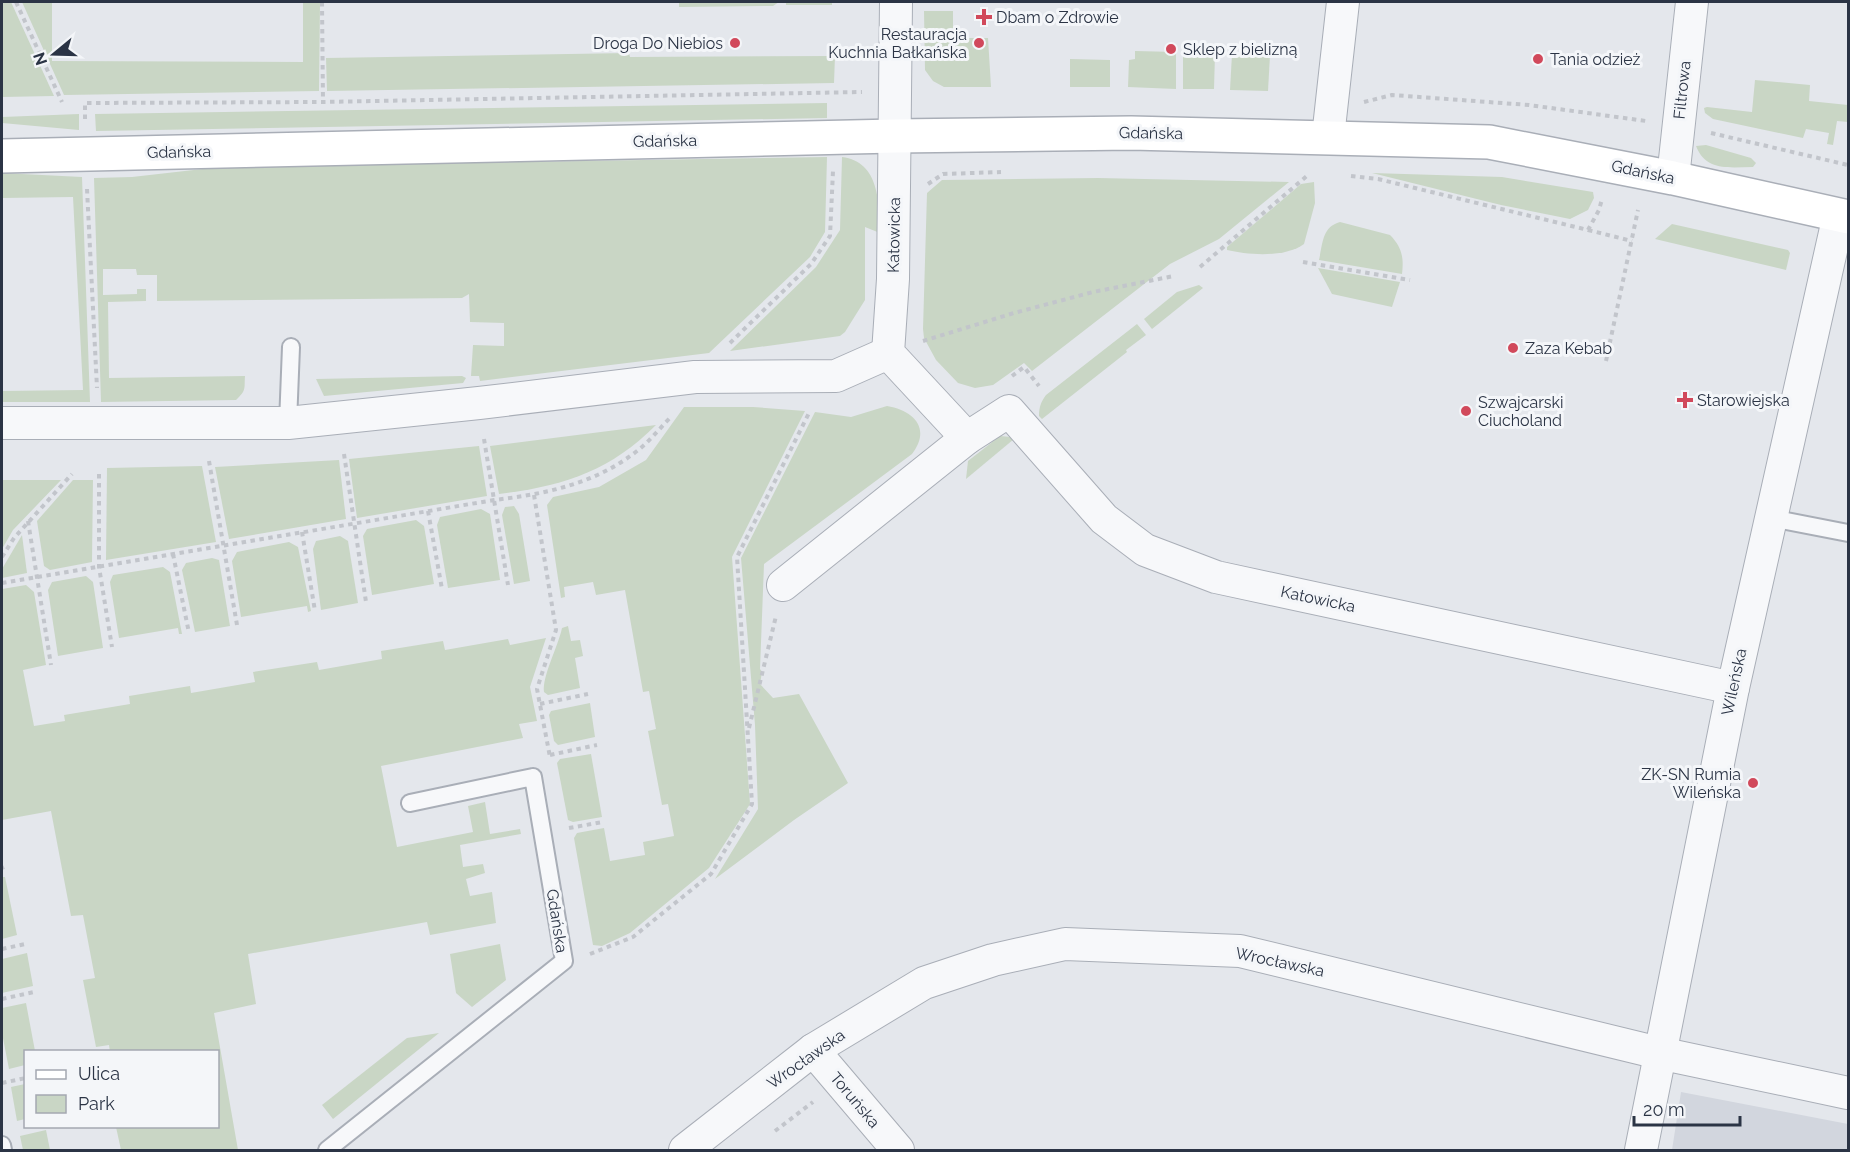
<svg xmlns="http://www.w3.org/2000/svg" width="1850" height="1152" font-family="Raleway,sans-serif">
<rect width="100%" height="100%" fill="#e4e7ec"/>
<!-- built -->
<polygon fill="#d2d6de" points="1681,1092 1848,1124 1848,1150 1672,1150"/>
<!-- green -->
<g fill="#c9d6c5">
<polygon points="2,2 11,2 54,96 2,97"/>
<polygon points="22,2 52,2 52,61 303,62 303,2 320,2 319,91 64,95"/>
<polygon points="679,2 779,2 773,6 679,7"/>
<rect x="786" y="2" width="46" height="3"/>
<polygon points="924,11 953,11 953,38 988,38 991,87 944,87 933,81 925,70"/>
<polygon points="1135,51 1176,52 1176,89 1128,87 1129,60 1135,59"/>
<polygon points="629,53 630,57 835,56 834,83 327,91 326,58"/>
<polygon points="1183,53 1215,54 1214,89 1183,89"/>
<polygon points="1232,54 1270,55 1268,91 1230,90"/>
<polygon points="1070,59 1110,60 1110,87 1070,87"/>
<polygon points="1755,80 1810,85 1809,101 1848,105 1848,122 1837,121 1833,145 1827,144 1829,133 1806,129 1803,138 1713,119 1705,113 1704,108 1707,107 1752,112"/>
<polygon points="827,103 827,118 96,131 95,114"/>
<polygon points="79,114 79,130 2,123 2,117"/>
<path d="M1706,145L1751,158L1756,163L1753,167C1730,167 1706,172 1696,146Z"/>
<path d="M827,157L825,232L810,257L709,353L480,381L479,376H471L473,345L504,346V323L470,322L469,294L462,298L157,301V275H137L136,269H103V295L137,294V289H146V301L108,302L109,378L245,376C244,388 247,390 236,400L101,402L94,178L132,177L220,167Z"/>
<path d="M842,157C880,162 879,203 880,233L865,227V300L845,332L840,336L730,351L816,267L840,230Z"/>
<polygon points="2,173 82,177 90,402 2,402 2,391 83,390 73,197 2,198"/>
<polygon points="1372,173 1502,177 1593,192 1594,198 1588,210 1570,219 1501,205"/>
<polygon points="1098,178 1289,182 1219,239 1170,264 1032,371 1024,363 993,385 975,388 958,383 936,360 924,338 923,329 927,193 942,180"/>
<path d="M1314,182L1315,203L1304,244C1285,258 1248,255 1227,250V247L1301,184Z"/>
<path d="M1340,222L1390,235C1402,247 1404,258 1402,274L1319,260C1323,243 1322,227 1340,222Z"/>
<polygon points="1672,224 1788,250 1790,253 1786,270 1655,239"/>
<polygon points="1318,268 1400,282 1392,307 1332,294"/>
<polygon points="1199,285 1203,288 1152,329 1144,319 1177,292"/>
<path d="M1137,324L1146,335L1126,350L1127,352L1042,419L1039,416C1039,407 1041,402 1046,395Z"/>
<polygon points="462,376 466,378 463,383 324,396 316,379"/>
<path d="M887,406C915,411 931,429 912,454L764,564L760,669L762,672L760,684L773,698L799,694L848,783L794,820L715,879L758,809L755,725L741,558L815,412L851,417Z"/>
<polygon points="684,407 753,407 805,411 732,557 750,804 709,868 630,933 602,946 593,945 574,838 577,833 604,828 610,861 645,855 643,842 674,836 668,804 662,805 648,731 656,729 649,691 643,692 625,590 596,595 593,582 564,587 565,597 561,598 547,505 553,497 599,487 646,460"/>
<path d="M656,425C609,472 563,486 499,494L490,446Z"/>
<polygon points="1000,436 1011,437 1014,439 966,479 968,461"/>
<polygon points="479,446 487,496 357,518 349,459"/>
<polygon points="339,460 346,519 229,539 215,467"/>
<polygon points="202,466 216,542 106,560 107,468"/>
<polygon points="2,480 61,480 13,530 2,549"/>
<polygon points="73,480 93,480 92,562 50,570 44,566 37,521"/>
<polygon points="514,506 519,514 530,581 514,584 502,515 505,507"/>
<polygon points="481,509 490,514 500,580 448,588 437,525 440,517"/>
<polygon points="416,520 424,526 434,584 372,595 363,536 367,529"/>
<polygon points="22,535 27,573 2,578 2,569"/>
<polygon points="340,536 348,541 358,603 321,610 313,549 316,541"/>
<polygon points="289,542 298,547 311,611 308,612 307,606 241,617 232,561 237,552"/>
<polygon points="212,558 219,560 230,626 195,632 182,570 186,563"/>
<polygon points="163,567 170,572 182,634 179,634 178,628 119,638 110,582 113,575"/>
<polygon points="86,576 93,582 103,648 58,656 48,590 52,582"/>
<polygon points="26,585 34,592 46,665 23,670 34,726 65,721 64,715 130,704 129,696 190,686 191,693 255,682 253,672 317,662 319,670 382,659 381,651 443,641 445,650 508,639 510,645 546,638 530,687 537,721 519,724 523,738 381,766 397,847 473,832 468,806 485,802 490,834 520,829 521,834 460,845 463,867 483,864 485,873 466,879 470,896 492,892 496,923 430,935 427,922 248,954 256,1004 214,1013 238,1150 121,1150 116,1127 218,1126 218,1052 110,1052 109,1045 96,1047 83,980 95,978 83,915 71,916 51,811 2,820 2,589"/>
<path d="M568,626L571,641L580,640L583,656L575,658L580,688L548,695L544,692C542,676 558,647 562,628Z"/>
<polygon points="590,703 595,737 558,745 554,741 549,715 551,711"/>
<polygon points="591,754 602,817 573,822 568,820 557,763 560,759"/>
<polygon points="2,877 5,877 17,935 2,939"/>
<polygon points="500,944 506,980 472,1007 456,993 450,954"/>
<polygon points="27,953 33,986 2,993 2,959"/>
<polygon points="26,1003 35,1051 26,1052 25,1065 9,1069 2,1033 2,1008"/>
<polygon points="439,1033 333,1119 322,1105 407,1038"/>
<polygon points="25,1084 25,1119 17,1121 11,1087"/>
<polygon points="46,1130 50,1150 23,1150 20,1136"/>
</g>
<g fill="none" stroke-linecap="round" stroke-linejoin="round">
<!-- service casing -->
<g stroke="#a9aeb7" stroke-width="20">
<g id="service">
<polyline points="288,423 291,347"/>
<polyline points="1771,518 1848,533"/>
<polyline points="2,1145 3,1150"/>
<polyline points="327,1150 564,961 533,777 410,803"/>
</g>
</g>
<!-- minor casing -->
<g stroke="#a9aeb7" stroke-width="34">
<g id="minor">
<polyline points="896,2 893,279 888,353 967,438"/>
<polyline points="1328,137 1343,2"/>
<polyline points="1673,178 1692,2"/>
<polyline points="2,423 288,423 479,403 695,377 836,376 888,353"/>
<polyline points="783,585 967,438 1009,411 1104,519 1145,550 1216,577 1733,688"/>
<polyline points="813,1050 898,1150"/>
<polyline points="685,1150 813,1050 924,983 993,960 1065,944 1240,951 1659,1053 1848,1093"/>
<polyline points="1641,1150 1733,688 1839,215"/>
</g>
</g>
<!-- secondary casing -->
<g stroke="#a9aeb7" stroke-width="36">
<polyline id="secondary" points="2,156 895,136 1131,133 1489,142 1673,178 1848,217"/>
</g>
<!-- path -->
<g stroke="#c2c5cb" stroke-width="4" stroke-dasharray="4.5 4.5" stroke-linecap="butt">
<polyline points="16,2 62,102"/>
<polyline points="322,2 323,102"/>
<polyline points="1364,102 1392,95 1529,105 1646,121"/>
<polyline points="85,119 85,103 323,102 862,92"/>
<polyline points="1711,133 1848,165"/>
<polyline points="1351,176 1378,179 1588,230 1599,210 1602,199"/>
<polyline points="928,184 943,174 1001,172"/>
<polyline points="87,189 97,388"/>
<polyline points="1588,230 1632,241"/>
<polyline points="1303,262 1410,280"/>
<polyline points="1200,267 1308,175"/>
<polyline points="923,341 1014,313 1093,292 1174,276"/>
<polyline points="730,343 811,264 830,236 833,171"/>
<polyline points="1606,361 1638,210"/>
<polyline points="1012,376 1024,367 1039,386"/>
<polyline points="484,439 508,585"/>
<polyline points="344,454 366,602"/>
<polyline points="209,461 237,625"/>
<polyline points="99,474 99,567 112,647"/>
<polyline points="534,495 556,630 537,689 550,757"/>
<polyline points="428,511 442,589"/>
<polyline points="28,521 51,665"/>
<polyline points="302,532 315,611"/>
<polyline points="173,554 189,633"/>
<polyline points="2,557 14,538 72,474"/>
<path d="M2,583L494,500C545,494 595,484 637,451C649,442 659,429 670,418"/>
<polyline points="540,704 588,694"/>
<polyline points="749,728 776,616"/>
<polyline points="550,755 597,745"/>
<polyline points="569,828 603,822"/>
<polyline points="2,868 4,867"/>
<polyline points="2,949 25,944"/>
<polyline points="590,954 633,937 711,874 752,804 737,557 810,411"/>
<polyline points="2,999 34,992"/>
<polyline points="2,1083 26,1078"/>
<polyline points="775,1131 813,1102"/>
</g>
<!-- service -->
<use href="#service" stroke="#f7f8fa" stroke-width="16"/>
<!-- minor -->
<use href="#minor" stroke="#f7f8fa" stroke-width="32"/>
<!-- secondary -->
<use href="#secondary" stroke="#fff" stroke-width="33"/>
</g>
<!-- markers -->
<g fill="#d1495b" stroke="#f4f6f9" stroke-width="2">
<path d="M981 8h6v6h6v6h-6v6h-6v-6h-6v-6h6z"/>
<circle cx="735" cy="43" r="6"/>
<circle cx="979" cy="43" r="6"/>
<circle cx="1171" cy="49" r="6"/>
<circle cx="1538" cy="59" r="6"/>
<circle cx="1513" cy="348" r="6"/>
<path d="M1682 391h6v6h6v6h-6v6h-6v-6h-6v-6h6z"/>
<circle cx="1466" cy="411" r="6"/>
<circle cx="1753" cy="783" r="6"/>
</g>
<g text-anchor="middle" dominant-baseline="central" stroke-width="6" stroke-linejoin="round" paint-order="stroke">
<!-- poi labels -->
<g font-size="16" fill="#2b3445" stroke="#f4f6f9" text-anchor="start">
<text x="996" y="17">Dbam o Zdrowie</text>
<text x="967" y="34" text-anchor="end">Restauracja<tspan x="967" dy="18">Kuchnia Bałkańska</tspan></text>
<text x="723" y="43" text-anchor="end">Droga Do Niebios</text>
<text x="1183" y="49">Sklep z bielizną</text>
<text x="1550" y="59">Tania odzież</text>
<text x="1525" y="348">Zaza Kebab</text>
<text x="1697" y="400">Starowiejska</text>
<text x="1478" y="402">Szwajcarski<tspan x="1478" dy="18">Ciucholand</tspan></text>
<text x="1741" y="774" text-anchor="end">ZK-SN Rumia<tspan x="1741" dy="18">Wileńska</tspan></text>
</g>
<!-- street labels -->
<g font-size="16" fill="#2b3445" stroke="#f4f6f9">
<text transform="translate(1682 90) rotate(-84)">Filtrowa</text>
<text transform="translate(1151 133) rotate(1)">Gdańska</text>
<text transform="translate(665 141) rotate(-1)">Gdańska</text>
<text transform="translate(179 152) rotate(-1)">Gdańska</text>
<text transform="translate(1643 172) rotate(12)">Gdańska</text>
<text transform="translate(894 235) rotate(-89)">Katowicka</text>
<text transform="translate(1318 599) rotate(12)">Katowicka</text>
<text transform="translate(1734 682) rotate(-78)">Wileńska</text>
<text transform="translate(557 921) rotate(81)">Gdańska</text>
<text transform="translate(1280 962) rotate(12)">Wrocławska</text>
<text transform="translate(806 1059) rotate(-35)">Wrocławska</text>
<text transform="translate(855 1100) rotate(50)">Toruńska</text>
</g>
</g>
<!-- border -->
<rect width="1850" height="1152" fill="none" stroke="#2b3445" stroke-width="6"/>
<!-- legend -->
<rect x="24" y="1050" width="195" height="78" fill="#f4f6f9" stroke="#a4a8b1" stroke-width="1.5"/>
<rect x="36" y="1070" width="30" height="9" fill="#ffffff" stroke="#a4a8b1" stroke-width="1.5"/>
<text x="78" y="1080" font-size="18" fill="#2b3445">Ulica</text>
<rect x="36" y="1095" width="30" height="18" fill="#c9d6c5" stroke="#a4a8b1" stroke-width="1.5"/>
<text x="78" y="1110" font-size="18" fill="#2b3445">Park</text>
<!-- north arrow -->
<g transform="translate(54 54) rotate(251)" stroke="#f4f6f9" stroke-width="4.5" paint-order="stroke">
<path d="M0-4.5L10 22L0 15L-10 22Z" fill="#2b3445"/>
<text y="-9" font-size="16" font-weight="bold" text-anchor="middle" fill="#2b3445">N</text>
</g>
<!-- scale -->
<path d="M1634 1116v9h106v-9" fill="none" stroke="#2b3445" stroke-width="3"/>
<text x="1643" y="1116" font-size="18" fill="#2b3445" stroke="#f4f6f9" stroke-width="4.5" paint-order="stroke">20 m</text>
</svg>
